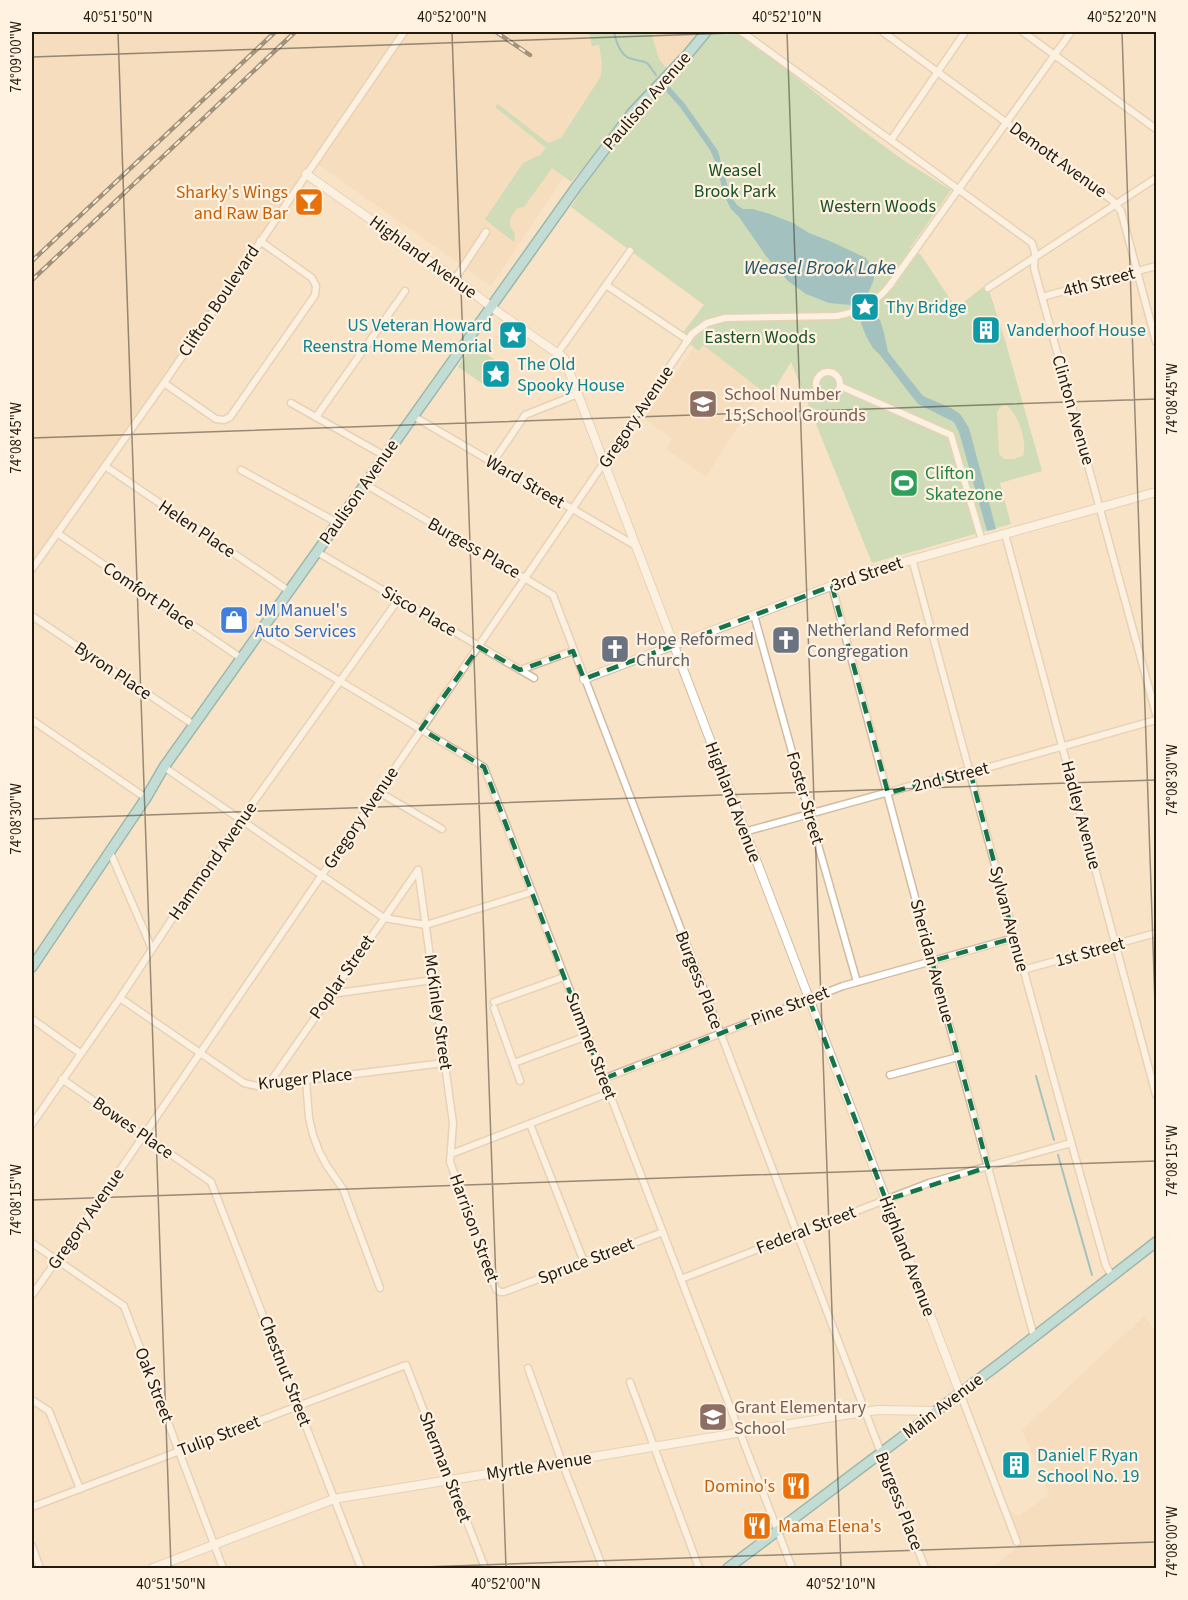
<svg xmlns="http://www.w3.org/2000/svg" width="1188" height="1600" font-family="'Source Sans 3',sans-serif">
<rect width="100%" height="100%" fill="#f9e3c7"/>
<!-- built -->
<g fill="#f0d5b3">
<polygon points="32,32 700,32 693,42 666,67 659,59 625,95 564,177 491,286 313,161 32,569"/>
<polygon points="703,345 761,390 706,477 666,449 672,439 644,419 694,347 699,351"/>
<polygon points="1144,1316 1153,1328 1156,1326 1156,1568 992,1568 1019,1546 1006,1511 1019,1516 1049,1494 1022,1430"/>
</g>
<!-- green -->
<g fill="#9bd2a4">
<path d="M589,32H651L659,59L670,72L706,32H740L858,127L903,160L951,190L910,248L921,255L956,308L987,284L1005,340L1042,471L1000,483L1011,524L872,563L791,362L770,397L703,345L699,351L687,342L681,335L704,305L571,207L627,117L571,182L552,168L524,207L517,208C510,219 506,222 515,233L514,242L488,222L485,219L523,163L540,155L546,148L495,107L498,104L548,143L561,138L601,76L602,63L599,45L592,46Z"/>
<polygon points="473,345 504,366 489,388 458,367"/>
</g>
<!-- sand -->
<path fill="#e7ddb8" d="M1006,405C1018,413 1028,443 1023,456L1014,459H1004L999,454L997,412L1000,407Z"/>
<!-- water -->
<polygon fill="#3a98b7" points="669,86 685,104 718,151 730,195 737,205 743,209 753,209 770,214 793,223 809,233 832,242 866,258 874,272 874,279 868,294 872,313 880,320 884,333 888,352 923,396 951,408 960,414 969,428 996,529 987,531 959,432 954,422 918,404 880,355 873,348 866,336 861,323 863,318 851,305 829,303 806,294 788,281 766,256 739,217 731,209 725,197 715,161 710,150 680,107 665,90"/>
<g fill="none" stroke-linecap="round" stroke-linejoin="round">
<!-- stream -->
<g stroke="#3a98b7" stroke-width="2">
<path d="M614,32C616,41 621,57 632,59C638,61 642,60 647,63C650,66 653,71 656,75"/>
<polyline points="1036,1076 1054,1140"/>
<polyline points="1058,1155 1092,1275"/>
</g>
<!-- minor casing -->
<g stroke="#d1bca0" stroke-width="9">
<g id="minor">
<polyline points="742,32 1032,243 1035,253 1034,268 1042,297 1156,714"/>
<polyline points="883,32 1112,200 1121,211 1156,342"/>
<polyline points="1023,32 1156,129"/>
<polyline points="891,140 965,32"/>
<polyline points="455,279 486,232"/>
<polyline points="606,285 688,340"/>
<polyline points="988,288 1156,178"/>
<polyline points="1042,297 1156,266"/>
<polyline points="557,354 630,251"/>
<circle cx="828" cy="384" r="12"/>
<polyline points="164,383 216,419 224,420 230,417 315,295 316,286 312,278 260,241"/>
<polyline points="840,386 951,435 982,541"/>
<polyline points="291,403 385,456"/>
<polyline points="413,416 636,546"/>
<polyline points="316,417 405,291"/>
<polyline points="493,462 525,415 578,394"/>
<polyline points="105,466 289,591"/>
<polyline points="241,470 338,523"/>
<polyline points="365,484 553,595 925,1568"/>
<polyline points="57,533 241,658"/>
<polyline points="1005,534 1156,1095"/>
<polyline points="317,552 534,678"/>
<path d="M912,559C976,795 1039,1031 1106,1266L1112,1276"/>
<polyline points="32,569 164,383 404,32"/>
<polyline points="832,586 932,961 1034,1337"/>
<polyline points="754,615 809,813 857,982"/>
<polyline points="32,616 194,725"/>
<polyline points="259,633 484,767 792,1568"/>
<polyline points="520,670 573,651"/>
<polyline points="32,720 146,798"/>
<polyline points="164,767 384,918 426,925 532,892"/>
<polyline points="379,792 442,829"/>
<polyline points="744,832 961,772 979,770 1156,720"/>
<polyline points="110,852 152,949"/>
<polyline points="418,870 453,1123 450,1162 496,1289 500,1292 504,1292 663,1232"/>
<polyline points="1023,970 1156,933"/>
<polyline points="331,994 433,980"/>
<polyline points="120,998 244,1083 257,1086 444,1063"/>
<polyline points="494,1002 564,977"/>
<polyline points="494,1008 520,1081"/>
<polyline points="32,1019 80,1053"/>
<polyline points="514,1063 587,1036"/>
<polyline points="890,1075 958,1057"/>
<polyline points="62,1079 211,1182 361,1568"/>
<polyline points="603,1079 843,986 1014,938"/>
<polyline points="306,1080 309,1118 313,1135 319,1151 327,1166 343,1189 380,1288"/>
<polyline points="268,1085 418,870"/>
<polyline points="32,1124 120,998 195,884 398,600"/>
<polyline points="530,1124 584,1262"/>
<polyline points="451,1154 609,1093"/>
<polyline points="32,1243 124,1306 223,1568"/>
<polyline points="681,1279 929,1183 1071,1143"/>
<path d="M32,1295L105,1192L692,334L707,323L725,318L837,316C859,312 876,303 890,285L1071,32"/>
<polyline points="528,1368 562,1462 603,1568"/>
<polyline points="630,1382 699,1568"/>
<polyline points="960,1393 1017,1542"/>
<polyline points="32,1400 49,1411 80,1489"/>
<polyline points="32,1507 406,1365 485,1568"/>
<polyline points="32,1546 40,1568"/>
</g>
</g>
<!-- tertiary casing -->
<g stroke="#d1bca0" stroke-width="10">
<g id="tertiary">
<polyline points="306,174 455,279 498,312 564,358 960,1393"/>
<polyline points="584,679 871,571 1156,492"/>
<polyline points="153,1568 334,1499 345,1497 562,1462 851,1414 878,1410 937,1411"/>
</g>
</g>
<!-- primary casing -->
<g stroke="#2c828f" stroke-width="12">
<g id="primary">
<polyline points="32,967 146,798 164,767 577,186 632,113 687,55 706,32"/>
<polyline points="728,1568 999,1364 1156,1242"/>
</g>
</g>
<!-- minor -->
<use href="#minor" stroke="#fff" stroke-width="6"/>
<!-- tertiary -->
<use href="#tertiary" stroke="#fff" stroke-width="8"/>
<!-- primary -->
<use href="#primary" stroke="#83d6e5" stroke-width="9"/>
<!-- rail casing -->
<g stroke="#393023" stroke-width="4.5">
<g id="rail">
<polyline points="496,32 530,55"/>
<polyline points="32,261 275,32"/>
<polyline points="32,280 295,32"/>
</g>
</g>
<!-- rail -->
<use href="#rail" stroke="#fff2e1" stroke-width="2" stroke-dasharray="7" stroke-linecap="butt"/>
</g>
<!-- marked area -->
<path d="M0 0H1188V1600H0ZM832,586L888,793L970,771L1014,938L932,961L988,1167L886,1200L809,999L603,1079L484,767L421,729L479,647L520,670L573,651L584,679Z" fill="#f9e3c7" fill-opacity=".55" fill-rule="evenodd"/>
<path fill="none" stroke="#14744a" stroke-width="4.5" stroke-dasharray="12 8" stroke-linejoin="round" d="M832,586L888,793L970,771L1014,938L932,961L988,1167L886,1200L809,999L603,1079L484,767L421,729L479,647L520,670L573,651L584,679Z"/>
<!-- ticks -->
<path fill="none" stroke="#221b10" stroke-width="1.5" stroke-opacity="0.45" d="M118,32L171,1568M452,32L506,1568M787,32L841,1568M1122,32L1156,1033M32,57L762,32M32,438L1156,399M32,819L1156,780M32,1200L1156,1161M393,1568L1156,1542"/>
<!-- icons -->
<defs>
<g id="bar-square" transform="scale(1.5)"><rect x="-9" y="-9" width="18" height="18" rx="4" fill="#e8710a" stroke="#fff2e1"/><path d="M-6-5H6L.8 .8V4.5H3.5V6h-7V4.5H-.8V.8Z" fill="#fff"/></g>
<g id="sight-square" transform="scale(1.5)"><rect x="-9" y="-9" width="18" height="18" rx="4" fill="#0f9aa8" stroke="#fff2e1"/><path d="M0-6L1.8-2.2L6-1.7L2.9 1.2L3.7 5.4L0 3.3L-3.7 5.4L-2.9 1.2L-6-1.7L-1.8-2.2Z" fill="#fff"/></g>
<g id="building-square" transform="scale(1.5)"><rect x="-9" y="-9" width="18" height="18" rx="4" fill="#0f9aa8" stroke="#fff2e1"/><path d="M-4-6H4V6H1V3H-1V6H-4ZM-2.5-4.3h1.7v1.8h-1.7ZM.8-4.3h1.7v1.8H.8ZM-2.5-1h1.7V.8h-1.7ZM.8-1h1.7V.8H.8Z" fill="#fff"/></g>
<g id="school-square" transform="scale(1.5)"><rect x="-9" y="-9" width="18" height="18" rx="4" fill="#8d6e63" stroke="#fff2e1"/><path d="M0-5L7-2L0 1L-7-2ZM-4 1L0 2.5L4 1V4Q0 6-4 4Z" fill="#fff"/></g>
<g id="stadium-square" transform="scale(1.5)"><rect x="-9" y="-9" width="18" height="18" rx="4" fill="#2e9e5b" stroke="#fff2e1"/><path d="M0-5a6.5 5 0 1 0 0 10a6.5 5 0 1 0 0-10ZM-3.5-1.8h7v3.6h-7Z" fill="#fff"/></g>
<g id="shop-square" transform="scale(1.5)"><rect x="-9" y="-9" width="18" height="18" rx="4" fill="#3f7fe0" stroke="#fff2e1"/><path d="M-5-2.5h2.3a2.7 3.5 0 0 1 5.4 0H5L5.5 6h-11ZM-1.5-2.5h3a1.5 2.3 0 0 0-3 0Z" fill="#fff"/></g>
<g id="church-square" transform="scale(1.5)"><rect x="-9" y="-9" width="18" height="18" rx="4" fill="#6b7280" stroke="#fff2e1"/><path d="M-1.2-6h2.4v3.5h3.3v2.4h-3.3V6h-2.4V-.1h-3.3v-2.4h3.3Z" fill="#fff"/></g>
<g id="restaurant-square" transform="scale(1.5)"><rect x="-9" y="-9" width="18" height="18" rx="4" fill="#e8710a" stroke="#fff2e1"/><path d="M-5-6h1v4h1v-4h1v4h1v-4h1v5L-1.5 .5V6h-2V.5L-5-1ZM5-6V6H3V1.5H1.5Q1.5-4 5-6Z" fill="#fff"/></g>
</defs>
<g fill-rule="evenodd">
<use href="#bar-square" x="309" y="202"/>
<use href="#sight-square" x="865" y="307"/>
<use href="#building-square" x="986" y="330"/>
<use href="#sight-square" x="513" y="335"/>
<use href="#sight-square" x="496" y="374"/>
<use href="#school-square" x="703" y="404"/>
<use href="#stadium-square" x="904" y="483"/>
<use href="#shop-square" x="234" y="620"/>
<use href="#church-square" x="786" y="640"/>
<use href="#church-square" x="615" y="649"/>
<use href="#school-square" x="713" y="1417"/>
<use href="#building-square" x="1016" y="1465"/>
<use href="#restaurant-square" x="796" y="1486"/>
<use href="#restaurant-square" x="757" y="1526"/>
</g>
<g text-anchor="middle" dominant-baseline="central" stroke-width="4.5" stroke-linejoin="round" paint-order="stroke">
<!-- street labels -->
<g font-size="18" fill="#221b10" stroke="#fff2e1">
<text transform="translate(647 101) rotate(-49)">Paulison Avenue</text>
<text transform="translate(1058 160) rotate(36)">Demott Avenue</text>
<text transform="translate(423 257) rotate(36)">Highland Avenue</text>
<text transform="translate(1099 282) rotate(-15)">4th Street</text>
<text transform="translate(219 301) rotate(-56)">Clifton Boulevard</text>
<text transform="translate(1073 410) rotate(74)">Clinton Avenue</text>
<text transform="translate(636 417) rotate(-56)">Gregory Avenue</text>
<text transform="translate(525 482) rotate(30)">Ward Street</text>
<text transform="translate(359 492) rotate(-55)">Paulison Avenue</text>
<text transform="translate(197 529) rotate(34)">Helen Place</text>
<text transform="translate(474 548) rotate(30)">Burgess Place</text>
<text transform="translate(867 574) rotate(-19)">3rd Street</text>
<text transform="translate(149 596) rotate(34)">Comfort Place</text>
<text transform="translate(419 611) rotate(30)">Sisco Place</text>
<text transform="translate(113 671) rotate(34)">Byron Place</text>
<text transform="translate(951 777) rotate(-14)">2nd Street</text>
<text transform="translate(805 798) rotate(74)">Foster Street</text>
<text transform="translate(733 802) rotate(69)">Highland Avenue</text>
<text transform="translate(1081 815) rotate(75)">Hadley Avenue</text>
<text transform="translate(361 818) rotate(-56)">Gregory Avenue</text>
<text transform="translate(213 861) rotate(-55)">Hammond Avenue</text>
<text transform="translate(1009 919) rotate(75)">Sylvan Avenue</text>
<text transform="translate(1090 952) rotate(-15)">1st Street</text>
<text transform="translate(932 961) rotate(75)">Sheridan Avenue</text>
<text transform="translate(342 977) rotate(-55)">Poplar Street</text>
<text transform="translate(699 980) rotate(69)">Burgess Place</text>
<text transform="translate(790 1006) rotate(-21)">Pine Street</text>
<text transform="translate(438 1012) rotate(82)">McKinley Street</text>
<text transform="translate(591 1046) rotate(69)">Summer Street</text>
<text transform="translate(305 1079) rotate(-6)">Kruger Place</text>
<text transform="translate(133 1128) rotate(35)">Bowes Place</text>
<text transform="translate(86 1219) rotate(-55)">Gregory Avenue</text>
<text transform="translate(474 1228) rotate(70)">Harrison Street</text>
<text transform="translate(806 1230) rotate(-21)">Federal Street</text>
<text transform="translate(907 1256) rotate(69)">Highland Avenue</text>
<text transform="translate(586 1261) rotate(-21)">Spruce Street</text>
<text transform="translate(285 1371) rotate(69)">Chestnut Street</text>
<text transform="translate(154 1385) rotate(69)">Oak Street</text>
<text transform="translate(943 1406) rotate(-37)">Main Avenue</text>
<text transform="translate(219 1436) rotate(-21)">Tulip Street</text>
<text transform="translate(539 1466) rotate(-9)">Myrtle Avenue</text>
<text transform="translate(445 1467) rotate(69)">Sherman Street</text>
<text transform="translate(899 1501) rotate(69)">Burgess Place</text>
</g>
<!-- park labels -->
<g font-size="18" fill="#185228" stroke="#fff2e1">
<text x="735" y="170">Weasel<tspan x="735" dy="21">Brook Park</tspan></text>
<text x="878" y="206">Western Woods</text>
<text x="760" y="337">Eastern Woods</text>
</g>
<!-- food labels -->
<g font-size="18" fill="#c56008" stroke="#fff2e1" text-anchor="end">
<text x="288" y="192">Sharky's Wings<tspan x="288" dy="21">and Raw Bar</tspan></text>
<text x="775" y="1486">Domino's</text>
<text x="778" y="1526" text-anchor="start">Mama Elena's</text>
</g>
<!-- culture labels -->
<g font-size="18" fill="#0d838f" stroke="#fff2e1" text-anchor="start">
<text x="886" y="307">Thy Bridge</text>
<text x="492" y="325" text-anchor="end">US Veteran Howard<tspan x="492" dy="21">Reenstra Home Memorial</tspan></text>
<text x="1007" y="330">Vanderhoof House</text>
<text x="517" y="364">The Old<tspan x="517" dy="21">Spooky House</tspan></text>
<text x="1037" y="1455">Daniel F Ryan<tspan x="1037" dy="21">School No. 19</tspan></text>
</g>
<!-- education labels -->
<g font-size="18" fill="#785e54" stroke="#fff2e1" text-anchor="start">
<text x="724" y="394">School Number<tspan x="724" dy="21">15;School Grounds</tspan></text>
<text x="734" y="1407">Grant Elementary<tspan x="734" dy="21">School</tspan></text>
</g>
<!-- leisure labels -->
<g font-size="18" fill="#27864d" stroke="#fff2e1" text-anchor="start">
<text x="925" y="473">Clifton<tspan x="925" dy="21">Skatezone</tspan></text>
</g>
<!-- shop labels -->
<g font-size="18" fill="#366cbe" stroke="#fff2e1" text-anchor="start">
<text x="255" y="610">JM Manuel's<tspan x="255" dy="21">Auto Services</tspan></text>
</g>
<!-- worship labels -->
<g font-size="18" fill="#5b616d" stroke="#fff2e1" text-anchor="start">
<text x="807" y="630">Netherland Reformed<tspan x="807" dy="21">Congregation</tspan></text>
<text x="636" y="639">Hope Reformed<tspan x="636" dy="21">Church</tspan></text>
</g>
<!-- water labels -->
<g font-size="20" font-style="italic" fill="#245769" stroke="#fff2e1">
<text x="820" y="268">Weasel Brook Lake</text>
</g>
</g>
<!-- border -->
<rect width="1188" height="1600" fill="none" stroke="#fff2e1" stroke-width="66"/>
<rect x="33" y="33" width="1122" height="1534" fill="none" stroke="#221b10" stroke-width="2"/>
<g font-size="15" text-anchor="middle" fill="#221b10">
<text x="118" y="22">40°51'50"N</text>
<text x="452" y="22">40°52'00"N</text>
<text x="787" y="22">40°52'10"N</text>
<text x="1122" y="22">40°52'20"N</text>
<text transform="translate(16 57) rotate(-90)" y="5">74°09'00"W</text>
<text transform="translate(1172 399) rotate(-90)" y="5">74°08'45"W</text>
<text transform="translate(16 438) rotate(-90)" y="5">74°08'45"W</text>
<text transform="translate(1172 780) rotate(-90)" y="5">74°08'30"W</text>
<text transform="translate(16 819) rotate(-90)" y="5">74°08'30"W</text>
<text transform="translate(1172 1161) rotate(-90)" y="5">74°08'15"W</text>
<text transform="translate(16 1200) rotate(-90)" y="5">74°08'15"W</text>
<text transform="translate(1172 1542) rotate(-90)" y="5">74°08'00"W</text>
<text x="171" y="1589">40°51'50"N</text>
<text x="506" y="1589">40°52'00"N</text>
<text x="841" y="1589">40°52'10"N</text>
</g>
</svg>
